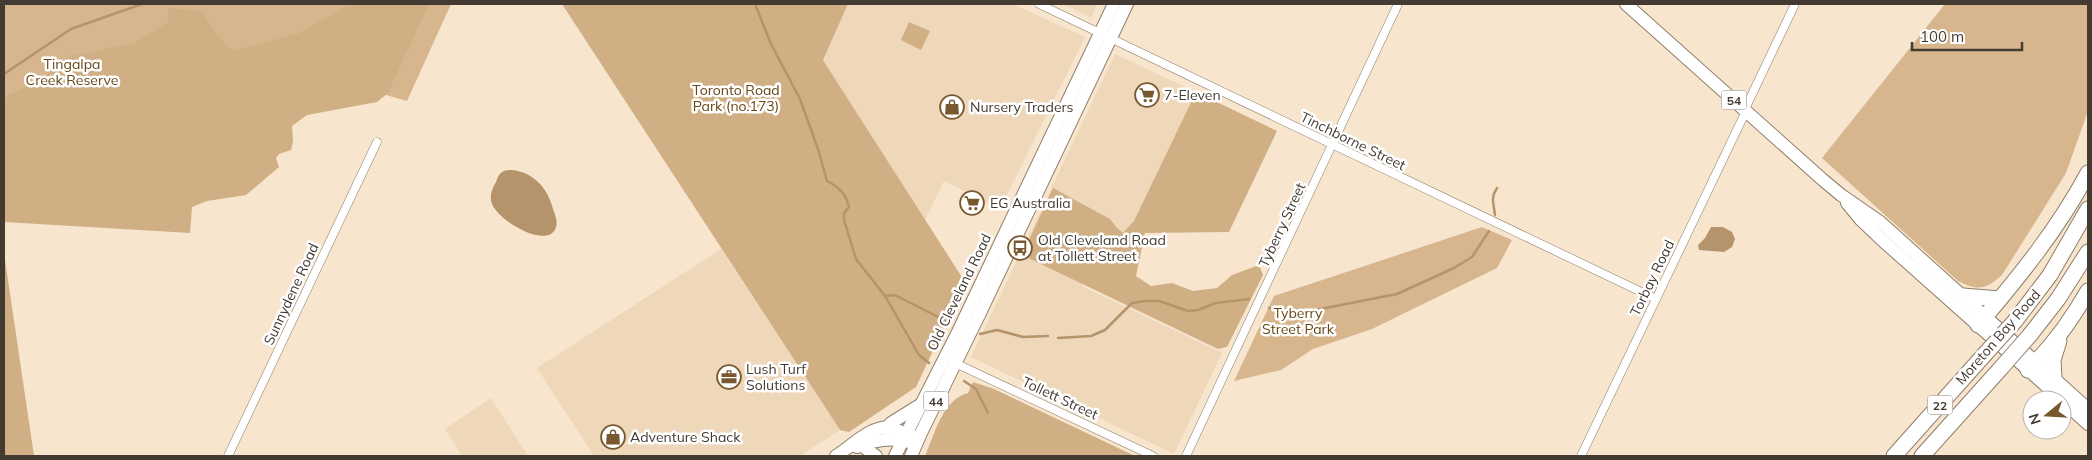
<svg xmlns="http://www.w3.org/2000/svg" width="2092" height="460" font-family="Mulish,sans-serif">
<rect width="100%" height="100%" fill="#f8e5ce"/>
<!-- built -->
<g fill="#efd7ba">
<polygon points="848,4 1013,4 1085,37 1000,209 944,181 925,220 823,60"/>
<polygon points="1063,4 1097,4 1091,18"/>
<polygon points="1115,54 1196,92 1129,233 1082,286 1222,353 1174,454 971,357"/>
<polygon points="721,249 840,430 800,456 594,456 537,368"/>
<polygon points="491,398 528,456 462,456 445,429"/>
</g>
<!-- green -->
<g fill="#d7b68d">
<polygon points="4,4 451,4 407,101 386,95 4,149"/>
<path d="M1945,4H2088V111L2066,173L2002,275C1985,290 1979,291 1958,281L1822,158Z"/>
<polygon points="1482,227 1512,240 1497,268 1372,329 1313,349 1281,370 1234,381 1274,296"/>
</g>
<!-- forest -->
<g fill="#d0af85">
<polygon points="349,4 429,4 388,93 377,102 307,115 292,126 293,141 291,150 279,154 276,158 279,167 246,195 207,201 192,207 190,233 4,222 4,97 34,84 71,56 135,43 168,22 168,8 202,11 215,32 232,51 300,33"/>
<polygon points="562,4 848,4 823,60 965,282 916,387 849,432 840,430"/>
<polygon points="909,22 930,31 921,50 901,40"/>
<polygon points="1196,92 1277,131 1229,232 1145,233 1136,276 1151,286 1172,283 1193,291 1217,288 1232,275 1259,265 1263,275 1227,347 1218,349 1022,255 1053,188 1110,219 1117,228 1123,233 1134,221"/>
<polygon points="4,253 34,456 4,456"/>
<path d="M973,382L994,389L1135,456H925C935,434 942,400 968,393Z"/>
</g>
<!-- water -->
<g fill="#b5946b">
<path d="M512,170C533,172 548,188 553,209C555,215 558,221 556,227C549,252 492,218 491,200C490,194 493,187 496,182C499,173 502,170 512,170Z"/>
<polygon points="1711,227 1723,227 1732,232 1735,239 1732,247 1724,252 1699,250 1698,245 1705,238"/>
</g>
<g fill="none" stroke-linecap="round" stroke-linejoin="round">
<!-- stream -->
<g stroke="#b5946b" stroke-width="2.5">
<path d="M755,4L771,44L800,99L818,149L827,181C839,187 846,194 849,207L844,213V220L856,259L885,296L919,355L929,363"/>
<polyline points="4,74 71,29 142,4"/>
<path d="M1495,215C1494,204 1490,198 1497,188"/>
<polyline points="885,296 895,295 944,320 950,319"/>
<polyline points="1269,308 1300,313 1397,294 1454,268 1472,257 1489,231"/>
<polyline points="980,334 997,330 1023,337 1048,336"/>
<polyline points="1058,338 1091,336 1105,330 1132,303 1145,301 1159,301 1188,311 1198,310 1216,303 1249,299"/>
<polyline points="964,381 976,389 988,413"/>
</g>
<!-- street casing -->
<g stroke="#8f7e69" stroke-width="9">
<g id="street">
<polyline points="1039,4 1656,299"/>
<polyline points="1745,109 1795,4"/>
<polyline points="955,363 1153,456"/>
<polyline points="228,456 377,142"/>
<polyline points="1186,456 1398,4"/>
<polyline points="1581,456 1746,111"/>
</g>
</g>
<!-- primary casing -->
<g stroke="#8f7e69" stroke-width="14">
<g id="primary">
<polyline points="1626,4 1823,180 1841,195 1880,222 2088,409"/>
<polyline points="1847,203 1861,220 1881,239 2062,400"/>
<polyline points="2062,400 2088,424"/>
<polyline points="887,428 891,423 920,405"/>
<polyline points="861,445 876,456"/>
<path d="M857,447C874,440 892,437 909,442"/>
<path d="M836,456C851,447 872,424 891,428C899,430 906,434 914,437"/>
<polyline points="895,456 957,334 1114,4"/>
<polyline points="911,456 921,433 979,315 1127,4"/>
</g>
</g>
<!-- highway casing -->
<g stroke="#8f7e69" stroke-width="17">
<g id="highway">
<polyline points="1963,296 2000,299"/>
<polyline points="2015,321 2050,275 2088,209"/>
<path d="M1978,325C2019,277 2058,229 2088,173"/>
<polyline points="2030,335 2058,299 2088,252"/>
<path d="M2028,370C2052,347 2072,319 2088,291"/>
<polyline points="2054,378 2053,360 2059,341"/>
<polyline points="1894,456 1985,354"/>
<polyline points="1922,456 2001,368"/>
</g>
</g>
<!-- street -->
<use href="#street" stroke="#fff" stroke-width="8"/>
<!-- primary -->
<use href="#primary" stroke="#fff" stroke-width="12"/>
<!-- highway -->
<use href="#highway" stroke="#fff" stroke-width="15"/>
<!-- highway-bridge casing -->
<g stroke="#8f7e69" stroke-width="17" stroke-linecap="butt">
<g id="highway-bridge">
<polyline points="1985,354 2015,321"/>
<polyline points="2001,368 2030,335"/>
</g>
</g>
<!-- highway-bridge -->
<use href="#highway-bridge" stroke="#fff" stroke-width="15"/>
</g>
<!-- icons -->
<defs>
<g id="supermarket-ring" transform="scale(1.25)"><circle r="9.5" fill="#fff" stroke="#78582e" stroke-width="1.5"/><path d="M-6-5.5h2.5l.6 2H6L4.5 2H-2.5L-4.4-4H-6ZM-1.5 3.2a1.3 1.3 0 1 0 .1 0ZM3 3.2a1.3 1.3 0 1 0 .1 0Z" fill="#78582e"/></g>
<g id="shop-ring" transform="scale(1.25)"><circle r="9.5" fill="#fff" stroke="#78582e" stroke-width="1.5"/><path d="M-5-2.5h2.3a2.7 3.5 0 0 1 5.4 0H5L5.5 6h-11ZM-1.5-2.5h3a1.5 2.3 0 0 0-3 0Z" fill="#78582e"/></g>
<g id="bus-ring" transform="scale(1.25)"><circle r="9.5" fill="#fff" stroke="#78582e" stroke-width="1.5"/><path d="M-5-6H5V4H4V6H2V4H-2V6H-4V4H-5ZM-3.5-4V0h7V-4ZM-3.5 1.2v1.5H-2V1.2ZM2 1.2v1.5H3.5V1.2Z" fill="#78582e"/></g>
<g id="office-ring" transform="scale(1.25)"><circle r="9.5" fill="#fff" stroke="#78582e" stroke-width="1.5"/><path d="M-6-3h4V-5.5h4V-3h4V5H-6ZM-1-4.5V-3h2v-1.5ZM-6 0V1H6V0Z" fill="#78582e"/></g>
</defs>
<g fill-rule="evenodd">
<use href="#supermarket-ring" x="1147" y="95"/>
<use href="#shop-ring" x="952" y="107"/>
<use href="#supermarket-ring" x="972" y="203"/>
<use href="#bus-ring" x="1020" y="248"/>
<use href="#office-ring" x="729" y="377"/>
<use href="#shop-ring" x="613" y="437"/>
</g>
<g text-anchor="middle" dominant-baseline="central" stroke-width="5" stroke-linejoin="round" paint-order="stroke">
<!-- shield labels -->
<g fill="#fff" stroke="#7b7670" stroke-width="1">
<rect x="1721.5" y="90.5" width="25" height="19" rx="4"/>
<rect x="923.5" y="391.5" width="25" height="19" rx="4"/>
<rect x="1927.5" y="395.5" width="25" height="19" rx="4"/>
</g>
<g font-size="12" font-weight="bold" fill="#433b32">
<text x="1734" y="100">54</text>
<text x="936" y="401">44</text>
<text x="1940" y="405">22</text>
</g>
<!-- park labels -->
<g font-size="14" fill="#674614" stroke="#fff">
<text x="72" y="64">Tingalpa<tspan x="72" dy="16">Creek Reserve</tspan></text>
<text x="736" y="90">Toronto Road<tspan x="736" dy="16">Park (no.173)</tspan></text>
<text x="1298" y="313">Tyberry<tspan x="1298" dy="16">Street Park</tspan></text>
</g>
<!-- poi labels -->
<g font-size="14" fill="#433b32" stroke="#fff" text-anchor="start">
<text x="1164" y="95">7-Eleven</text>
<text x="970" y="107">Nursery Traders</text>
<text x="990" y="203">EG Australia</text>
<text x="1038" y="240">Old Cleveland Road<tspan x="1038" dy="16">at Tollett Street</tspan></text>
<text x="746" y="369">Lush Turf<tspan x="746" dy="16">Solutions</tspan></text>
<text x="630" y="437">Adventure Shack</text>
</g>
<!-- street labels -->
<g font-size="14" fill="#433b32" stroke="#fff">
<text transform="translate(1353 141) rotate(26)">Tinchborne Street</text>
<text transform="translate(1282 225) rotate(-65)">Tyberry Street</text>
<text transform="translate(1652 278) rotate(-64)">Torbay Road</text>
<text transform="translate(959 292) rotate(-64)">Old Cleveland Road</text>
<text transform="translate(291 294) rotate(-65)">Sunnydene Road</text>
<text transform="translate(1998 337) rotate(-49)">Moreton Bay Road</text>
<text transform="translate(1060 398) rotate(25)">Tollett Street</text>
</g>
</g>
<!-- border -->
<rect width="2092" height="460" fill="none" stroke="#433b32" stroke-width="10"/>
<!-- north arrow -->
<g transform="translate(2047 415) rotate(252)"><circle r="24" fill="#ffffff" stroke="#b4b1ad"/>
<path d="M0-4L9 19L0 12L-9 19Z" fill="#78582e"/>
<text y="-8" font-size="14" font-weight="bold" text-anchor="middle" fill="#433b32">N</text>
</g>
<!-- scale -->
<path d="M1912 42v8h110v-8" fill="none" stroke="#433b32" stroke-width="2.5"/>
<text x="1920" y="42" font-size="15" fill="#433b32" stroke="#ffffff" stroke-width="4" paint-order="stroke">100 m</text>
</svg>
